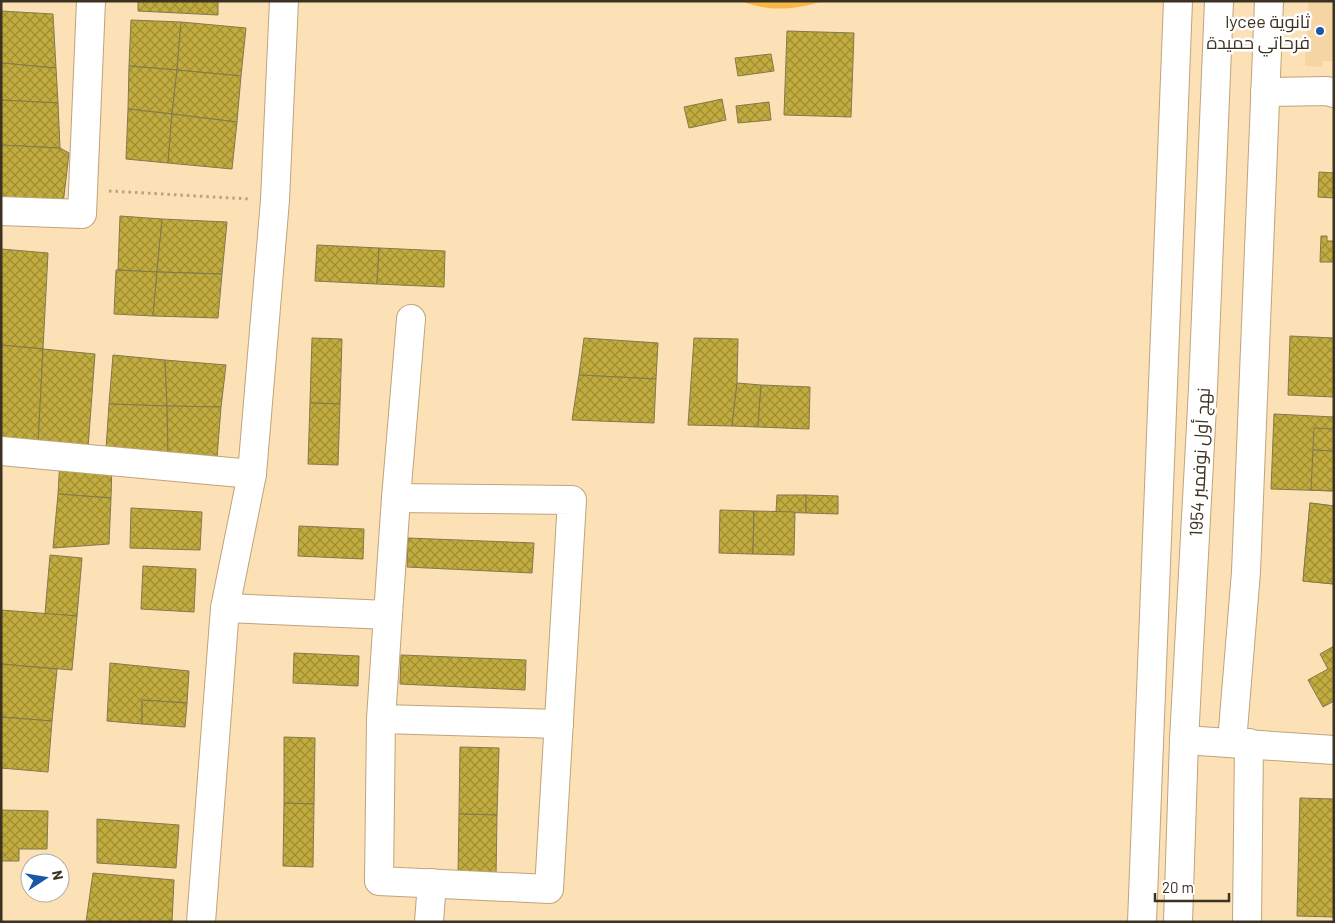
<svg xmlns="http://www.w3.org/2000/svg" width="1335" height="923" font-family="Barlow,Cairo,sans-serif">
<defs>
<pattern id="building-cross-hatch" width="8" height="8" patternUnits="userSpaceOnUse" patternTransform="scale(1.25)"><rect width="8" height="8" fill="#c2ac3f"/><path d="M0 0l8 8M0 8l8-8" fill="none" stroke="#9f8d34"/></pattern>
</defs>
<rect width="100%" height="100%" fill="#fce0b6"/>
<!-- built -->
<polygon fill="#f5d5a4" points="1308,1 1334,1 1334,61 1323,61 1322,67 1305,66"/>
<!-- pitch -->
<path fill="#f8b746" d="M742,1H822C796,10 767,12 742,1Z"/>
<!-- building -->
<g fill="url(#building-cross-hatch)" stroke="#82794d">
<polygon points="138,1 218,1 218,15 138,11"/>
<polygon points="1,11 53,14 56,68 1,63"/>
<polygon points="131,20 181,22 177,70 129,66"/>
<polygon points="181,22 246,28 241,76 177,70"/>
<polygon points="787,31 854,33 851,117 784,115"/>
<polygon points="771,54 774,71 738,76 735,58"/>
<polygon points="1,63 56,68 58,103 1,100"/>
<polygon points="129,66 177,70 172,114 128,109"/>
<polygon points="177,70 241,76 237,122 172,114"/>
<polygon points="722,99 726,120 689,128 684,107"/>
<polygon points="1,100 58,103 60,148 1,145"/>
<polygon points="769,102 771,120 738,123 736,106"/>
<polygon points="128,109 172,114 168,163 126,159"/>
<polygon points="172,114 237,122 232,169 168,163"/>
<polygon points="1,145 60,148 69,153 62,213 1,210"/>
<polygon points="1319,172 1334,173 1334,198 1318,197"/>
<polygon points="120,216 162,219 157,272 118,270"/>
<polygon points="162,219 227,222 222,274 157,272"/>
<polygon points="1321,236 1327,236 1327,241 1334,241 1334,262 1320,262"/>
<polygon points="317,245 379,248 377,284 315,281"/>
<polygon points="379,248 445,251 444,287 377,284"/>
<polygon points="1,249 48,253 43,349 1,345"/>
<polygon points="116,270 157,272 153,316 114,314"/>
<polygon points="157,272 222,274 218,318 153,316"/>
<polygon points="1290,336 1334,338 1334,397 1288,395"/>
<polygon points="312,338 342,339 340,404 310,403"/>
<polygon points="584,338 658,343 656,379 579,375"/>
<polygon points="694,338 738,339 737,383 732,426 688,425"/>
<polygon points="1,345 43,349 38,445 1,442"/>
<polygon points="43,349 95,354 88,448 38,445"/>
<polygon points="113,355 165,360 167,406 109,404"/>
<polygon points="165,360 226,365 221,407 167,406"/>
<polygon points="579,375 656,379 654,423 572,420"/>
<polygon points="737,383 761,385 758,427 732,426"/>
<polygon points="761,385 810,387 809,429 758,427"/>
<polygon points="310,403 340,404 338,465 308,464"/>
<polygon points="109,404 167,406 168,455 106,449"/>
<polygon points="167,406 221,407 217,458 168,455"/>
<polygon points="1274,414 1334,417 1334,491 1271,489"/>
<polygon points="1314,428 1334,429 1334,451 1313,450"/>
<polygon points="1313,450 1334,451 1334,491 1311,490"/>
<polygon points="60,460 112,463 111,498 58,494"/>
<polygon points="58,494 111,498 109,544 53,548"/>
<polygon points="777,495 806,495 806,513 776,512"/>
<polygon points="806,495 838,496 838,514 806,513"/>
<polygon points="1310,503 1334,506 1334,584 1303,581"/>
<polygon points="1310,503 1334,506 1334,584 1303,581"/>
<polygon points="131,508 202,512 200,550 130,548"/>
<polygon points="720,510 754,511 753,554 719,553"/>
<polygon points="754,511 795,512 794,555 753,554"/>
<polygon points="299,526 364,529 363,559 298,556"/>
<polygon points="408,538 534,543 532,573 407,567"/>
<polygon points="50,555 82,558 77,616 45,614"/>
<polygon points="143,566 196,569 194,612 141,609"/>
<polygon points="1,610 77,616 72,670 1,664"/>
<polygon points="1334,646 1334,701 1323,707 1308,680 1328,669 1320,654"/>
<polygon points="294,653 359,656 358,686 293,683"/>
<polygon points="401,655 526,660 525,690 400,684"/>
<polygon points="110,663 189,671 187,703 142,700 142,724 107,721"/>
<polygon points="1,664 57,669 52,721 1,717"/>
<polygon points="142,700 187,703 185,727 142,724"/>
<polygon points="1,717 52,721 48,772 1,768"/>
<polygon points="284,737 315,738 314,804 284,803"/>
<polygon points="460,747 499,748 497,815 459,814"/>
<polygon points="1300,798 1334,799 1334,917 1297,916"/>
<polygon points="284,803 314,804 313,867 283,866"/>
<polygon points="1,810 48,811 47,849 19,849 19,861 1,861"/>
<polygon points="459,814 497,815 496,877 458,875"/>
<polygon points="97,819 179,825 176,868 97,863"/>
<polygon points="93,873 174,880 172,922 86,922"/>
</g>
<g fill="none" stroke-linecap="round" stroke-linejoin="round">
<!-- minor casing -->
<g stroke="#bfa47c" stroke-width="30">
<g id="minor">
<polyline points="1265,92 1327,91 1334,93"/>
<polyline points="1,211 82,214 91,1"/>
<polyline points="1,451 252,474"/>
<polyline points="225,608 388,615 396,498 411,319"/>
<polyline points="388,615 381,719 379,881 549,889 572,500 396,498"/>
<polyline points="381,719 559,724"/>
<polyline points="1184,740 1334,750"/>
<polyline points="1232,742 1246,572 1269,1"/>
<polyline points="201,922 225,608 252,474 275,200 284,1"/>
<polyline points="429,922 432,883"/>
<polyline points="1247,922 1249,743"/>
</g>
</g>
<!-- highway casing -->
<g stroke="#bfa47c" stroke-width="30">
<g id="highway">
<polyline points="1142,922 1178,1"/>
<polyline points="1178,922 1184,740 1203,388 1219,1"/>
</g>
</g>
<!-- path -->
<polyline stroke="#b9a382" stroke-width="3" stroke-dasharray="2.5 4" stroke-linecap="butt" points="109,191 250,199"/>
<!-- minor -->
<use href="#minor" stroke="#fff" stroke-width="28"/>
<!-- highway -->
<use href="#highway" stroke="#fff" stroke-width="28"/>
</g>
<!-- markers -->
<circle fill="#1a56a7" stroke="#fff" stroke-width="2" cx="1320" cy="31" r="5"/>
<g text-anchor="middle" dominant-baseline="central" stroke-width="5" stroke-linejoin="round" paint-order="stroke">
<!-- poi labels -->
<g font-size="18" fill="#3c3221" stroke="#fff" text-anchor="end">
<text x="1310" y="21">lycee ثانوية<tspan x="1310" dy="21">فرحاتي حميدة</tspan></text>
</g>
<!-- street labels -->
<g font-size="18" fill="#3c3221" stroke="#fff">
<text transform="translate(1199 462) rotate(-87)">نهج أول نوفمبر 1954</text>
</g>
</g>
<!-- border -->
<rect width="1335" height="923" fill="none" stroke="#3c3221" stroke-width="5"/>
<!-- north arrow -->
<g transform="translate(45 878) rotate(78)"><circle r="24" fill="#ffffff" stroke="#b1ada6"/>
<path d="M0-4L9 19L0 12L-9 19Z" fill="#1a56a7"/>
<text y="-8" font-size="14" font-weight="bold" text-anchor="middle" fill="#3c3221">N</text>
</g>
<!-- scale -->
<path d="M1155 893v8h74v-8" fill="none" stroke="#3c3221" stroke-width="2.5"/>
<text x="1162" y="893" font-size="15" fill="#3c3221" stroke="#ffffff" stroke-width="4" paint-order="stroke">20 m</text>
</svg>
